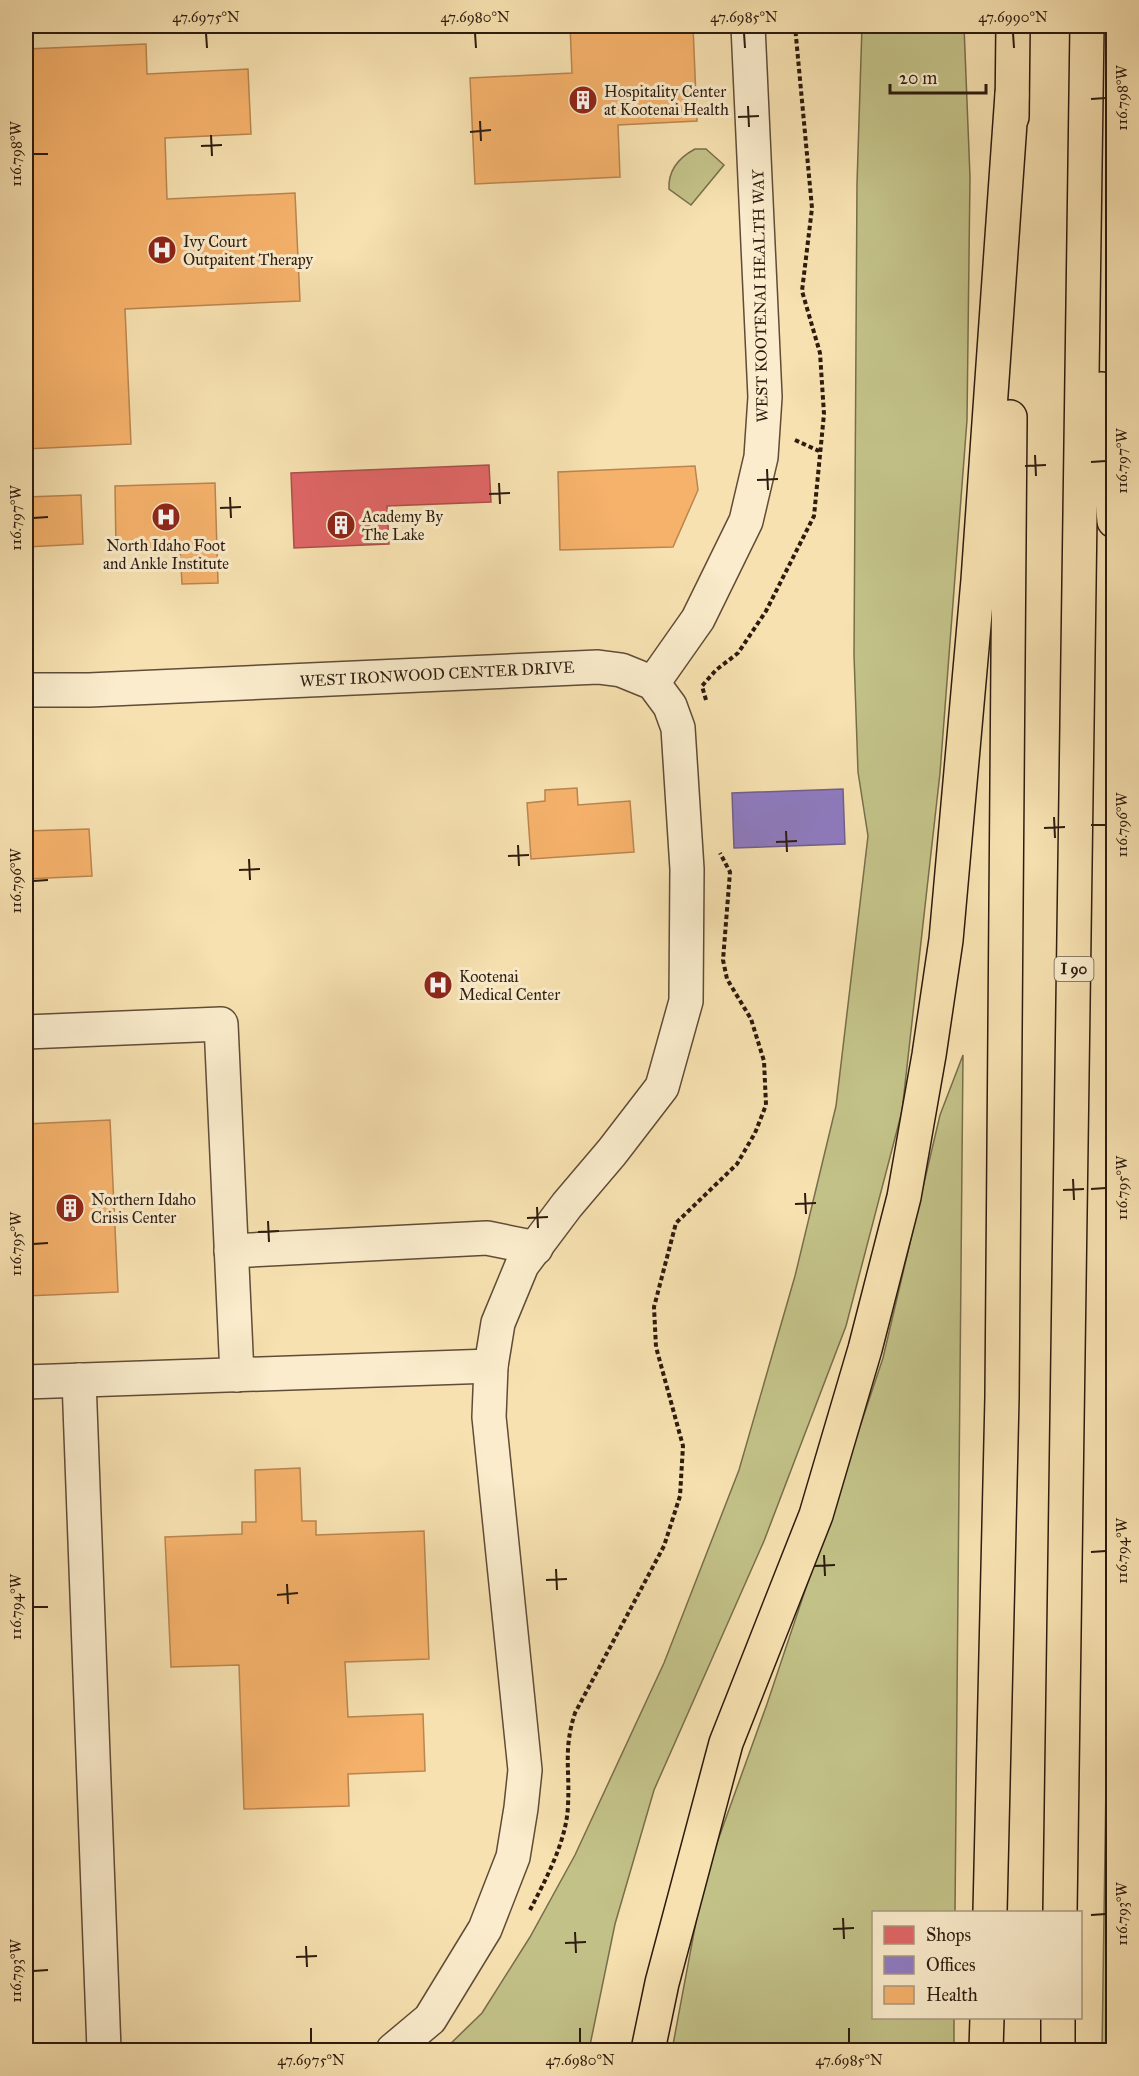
<svg xmlns="http://www.w3.org/2000/svg" width="1139" height="2076" font-family="'IM FELL Great Primer',serif">
<rect width="100%" height="100%" fill="#f7e1b0"/>
<filter id="stains"><feTurbulence type="fractalNoise" baseFrequency=".00333" numOctaves="4"/><feColorMatrix values="0 0 0 0 .2 0 0 0 0 .09 0 0 0 0 .02 0 0 0 .5 -.17"/></filter>
<radialGradient id="worn" r=".72"><stop offset=".6" stop-color="#630" stop-opacity="0"/><stop offset="1" stop-color="#630" stop-opacity=".3"/></radialGradient>
<!-- green -->
<g fill="#c2c187" stroke="#786e4b" stroke-width="1.5">
<polygon points="862,26 964,26 970,177 967,420 940,773 902,1111 846,1326 764,1541 654,1790 615,1924 589,2050 444,2050 482,2013 530,1937 575,1855 664,1663 739,1470 795,1276 836,1106 868,836 858,772 854,655 857,184"/>
<path d="M695,149H706L724,165L691,205L669,189C668,170 680,157 695,149Z"/>
<polygon points="963,1055 955,1912 874,1912 874,2018 954,2018 954,2050 672,2050 704,1879 767,1704 883,1358 940,1115"/>
<polygon points="1113,1312 1114,2050 1102,2050"/>
</g>
<!-- shops -->
<polygon fill="#e06666" stroke="#aa504c" stroke-width="1.5" points="489,465 491,502 387,506 389,544 294,548 291,473"/>
<!-- offices -->
<polygon fill="#8e7cc3" stroke="#715f8d" stroke-width="1.5" points="843,789 845,844 734,848 732,793"/>
<!-- health -->
<g fill="#f6b26b" stroke="#ba854f" stroke-width="1.5">
<polygon points="570,26 693,26 697,121 618,125 620,177 475,184 470,78 572,73"/>
<polygon points="146,44 147,74 248,69 251,134 165,138 167,199 295,193 300,301 125,309 131,444 26,449 26,49"/>
<polygon points="695,466 698,490 673,547 560,550 558,472"/>
<polygon points="215,483 218,583 182,584 180,549 116,551 115,486"/>
<polygon points="81,495 83,544 26,547 26,497"/>
<polygon points="577,788 578,805 630,801 634,852 531,859 527,803 545,801 545,790"/>
<polygon points="89,829 92,876 26,879 26,831"/>
<polygon points="110,1120 118,1292 26,1296 26,1124"/>
<polygon points="300,1468 302,1521 316,1521 316,1535 424,1531 429,1659 345,1662 348,1717 423,1714 425,1771 348,1774 349,1806 244,1809 239,1665 171,1667 165,1537 242,1534 242,1522 256,1522 255,1470"/>
</g>
<g fill="none" stroke-linecap="round" stroke-linejoin="round">
<!-- minor casing -->
<g stroke="#604c37" stroke-width="36">
<g id="minor">
<polyline points="653,683 698,619 746,521 761,457 765,397 748,26"/>
<polyline points="26,690 89,690 598,667 621,670 653,683 670,706 678,728 687,869 686,1001 662,1087 612,1152 567,1205 522,1265 498,1323 491,1366 489,1417 525,1770 521,1808 513,1857 485,1929 430,2019 393,2050"/>
<polyline points="26,1032 221,1024 237,1375"/>
<polyline points="231,1251 487,1238 536,1248"/>
<polyline points="79,1380 104,2050"/>
<polyline points="26,1382 491,1366"/>
</g>
</g>
<!-- highway casing -->
<g stroke="#2d1b0f" stroke-width="36">
<g id="highway">
<polyline points="1012,117 1013,26"/>
<polyline points="1102,389 1114,521"/>
<polyline points="990,1912 1002,1397 1010,417"/>
<polyline points="1060,1912 1087,26"/>
<polyline points="648,2050 662,1983 726,1743 816,1515 865,1349 904,1197 929,1055 946,940 978,580 1012,94"/>
<polyline points="986,2050 987,2018"/>
<polyline points="1058,2050 1058,2018"/>
</g>
</g>
<!-- path -->
<g stroke="#2d1b0f" stroke-width="4" stroke-dasharray="4.5 3" stroke-linecap="butt">
<polyline points="795,440 819,451"/>
<polyline points="706,700 702,686 716,670 738,653 766,611 814,516 824,414 820,353 802,291 812,208 795,26"/>
<path d="M530,1910C546,1879 567,1840 568,1805C570,1769 563,1750 575,1713L664,1546L680,1496L683,1446L656,1347L654,1307L676,1223L737,1164L755,1133L766,1105L764,1061L751,1019L727,979L723,960L730,872L720,853"/>
</g>
<!-- minor -->
<use href="#minor" stroke="#faeccc" stroke-width="33"/>
<!-- highway -->
<use href="#highway" stroke="#f7e1b0" stroke-width="33"/>
</g>
<!-- ticks -->
<path fill="none" stroke="#2d1b0f" stroke-width="2" d="M206,33L207,48M475,33L476,48M744,33L745,48M1013,33L1014,48M1091,99L1106,98M748,106L749,127M738,117L759,116M480,121L481,141M470,132L491,130M211,135L212,156M201,146L222,145M33,154H48M1035,455L1036,476M1091,462L1106,461M1025,466L1046,465M767,469L768,490M757,480L778,479M499,483L500,504M489,494L510,493M230,497L231,518M220,508L241,507M33,518L48,517M1054,817L1055,838M1091,825H1106M1044,828L1065,827M786,831L787,852M776,842L797,841M518,845L519,866M508,856L529,855M249,859L250,880M239,870L260,869M33,881L48,880M1073,1179L1074,1200M1091,1189L1106,1188M1063,1190L1084,1189M805,1193L806,1214M795,1204L816,1203M537,1207L538,1228M527,1218L548,1217M268,1221L269,1242M258,1232L279,1231M33,1244L48,1243M1091,1552L1106,1551M824,1555L825,1576M814,1566L835,1565M556,1569L557,1590M546,1580L567,1579M287,1584L288,1604M277,1595L298,1593M33,1607H48M1091,1915L1106,1914M843,1918L844,1939M833,1929L854,1928M575,1932L576,1953M565,1943L586,1942M306,1946L307,1967M296,1957L317,1956M33,1971L48,1970M311,2028V2043M580,2028V2043M849,2028V2043"/>
<!-- icons -->
<defs>
<g id="building-disc" transform="scale(1.5)"><circle r="9.5" fill="#8f2418" stroke="#faeccc"/><path d="M-4-6H4V6H1V3H-1V6H-4ZM-2.5-4.3h1.7v1.8h-1.7ZM.8-4.3h1.7v1.8H.8ZM-2.5-1h1.7V.8h-1.7ZM.8-1h1.7V.8H.8Z" fill="#fff"/></g>
<g id="hospital-disc" transform="scale(1.5)"><circle r="9.5" fill="#8f2418" stroke="#faeccc"/><path d="M-5-5h3v3.5h4V-5h3V5h-3V1.5h-4V5h-3Z" fill="#fff"/></g>
</defs>
<g fill-rule="evenodd">
<use href="#building-disc" x="583" y="100"/>
<use href="#hospital-disc" x="162" y="250"/>
<use href="#hospital-disc" x="166" y="517"/>
<use href="#building-disc" x="341" y="525"/>
<use href="#hospital-disc" x="438" y="985"/>
<use href="#building-disc" x="70" y="1208"/>
</g>
<g text-anchor="middle" dominant-baseline="central" stroke-width="6" stroke-linejoin="round" paint-order="stroke">
<!-- shield labels -->
<rect fill="#faeccc" stroke="#6a5a48" stroke-width="1.5" x="1054.5" y="957" width="39" height="24" rx="4.5"/>
<g font-size="15" font-weight="bold" fill="#2d1b0f">
<text x="1074" y="969">I 90</text>
</g>
<!-- poi labels -->
<g font-size="16" fill="#2d1b0f" stroke="#faeccc" text-anchor="start">
<text x="604" y="91">Hospitality Center<tspan x="604" dy="18">at Kootenai Health</tspan></text>
<text x="183" y="241">Ivy Court<tspan x="183" dy="18">Outpaitent Therapy</tspan></text>
<text x="362" y="516">Academy By<tspan x="362" dy="18">The Lake</tspan></text>
<text x="166" y="545" text-anchor="middle">North Idaho Foot<tspan x="166" dy="18">and Ankle Institute</tspan></text>
<text x="459" y="976">Kootenai<tspan x="459" dy="18">Medical Center</tspan></text>
<text x="91" y="1199">Northern Idaho<tspan x="91" dy="18">Crisis Center</tspan></text>
</g>
<!-- street labels -->
<g font-size="16" fill="#2d1b0f" stroke="#faeccc">
<text transform="translate(760 296) rotate(-91)">WEST KOOTENAI HEALTH WAY</text>
<text transform="translate(437 674) rotate(-3)">WEST IRONWOOD CENTER DRIVE</text>
</g>
</g>
<!-- margin -->
<rect width="1139" height="2076" fill="none" stroke="#f7e1b0" stroke-width="66"/>
<!-- legend -->
<rect x="872" y="1911" width="210" height="108" fill="#faeccc" stroke="#a89880" stroke-width="1.5"/>
<rect x="884" y="1926" width="30" height="18" fill="#e06666" stroke="#a89880" stroke-width="1.5"/>
<text x="926" y="1941" font-size="18" fill="#2d1b0f">Shops</text>
<rect x="884" y="1956" width="30" height="18" fill="#8e7cc3" stroke="#a89880" stroke-width="1.5"/>
<text x="926" y="1971" font-size="18" fill="#2d1b0f">Offices</text>
<rect x="884" y="1986" width="30" height="18" fill="#f6b26b" stroke="#a89880" stroke-width="1.5"/>
<text x="926" y="2001" font-size="18" fill="#2d1b0f">Health</text>
<!-- scale -->
<path d="M890 84v9h96v-9" fill="none" stroke="#2d1b0f" stroke-width="3"/>
<text x="899" y="84" font-size="18" fill="#2d1b0f" stroke="#faeccc" stroke-width="4.5" paint-order="stroke">20 m</text>
<rect x="33" y="33" width="1073" height="2010" fill="none" stroke="#2d1b0f" stroke-width="2"/>
<g font-size="15" text-anchor="middle" fill="#2d1b0f">
<text x="206" y="22">47.6975°N</text>
<text x="475" y="22">47.6980°N</text>
<text x="744" y="22">47.6985°N</text>
<text x="1013" y="22">47.6990°N</text>
<text transform="translate(1122 98) rotate(-90)" y="5">116.798°W</text>
<text transform="translate(16 154) rotate(-90)" y="5">116.798°W</text>
<text transform="translate(1122 461) rotate(-90)" y="5">116.797°W</text>
<text transform="translate(16 518) rotate(-90)" y="5">116.797°W</text>
<text transform="translate(1122 825) rotate(-90)" y="5">116.796°W</text>
<text transform="translate(16 881) rotate(-90)" y="5">116.796°W</text>
<text transform="translate(1122 1188) rotate(-90)" y="5">116.795°W</text>
<text transform="translate(16 1244) rotate(-90)" y="5">116.795°W</text>
<text transform="translate(1122 1551) rotate(-90)" y="5">116.794°W</text>
<text transform="translate(16 1607) rotate(-90)" y="5">116.794°W</text>
<text transform="translate(1122 1914) rotate(-90)" y="5">116.793°W</text>
<text transform="translate(16 1971) rotate(-90)" y="5">116.793°W</text>
<text x="311" y="2065">47.6975°N</text>
<text x="580" y="2065">47.6980°N</text>
<text x="849" y="2065">47.6985°N</text>
</g>
<rect width="100%" height="100%" filter="url(#stains)"/>
<rect width="100%" height="100%" fill="url(#worn)"/>
</svg>
